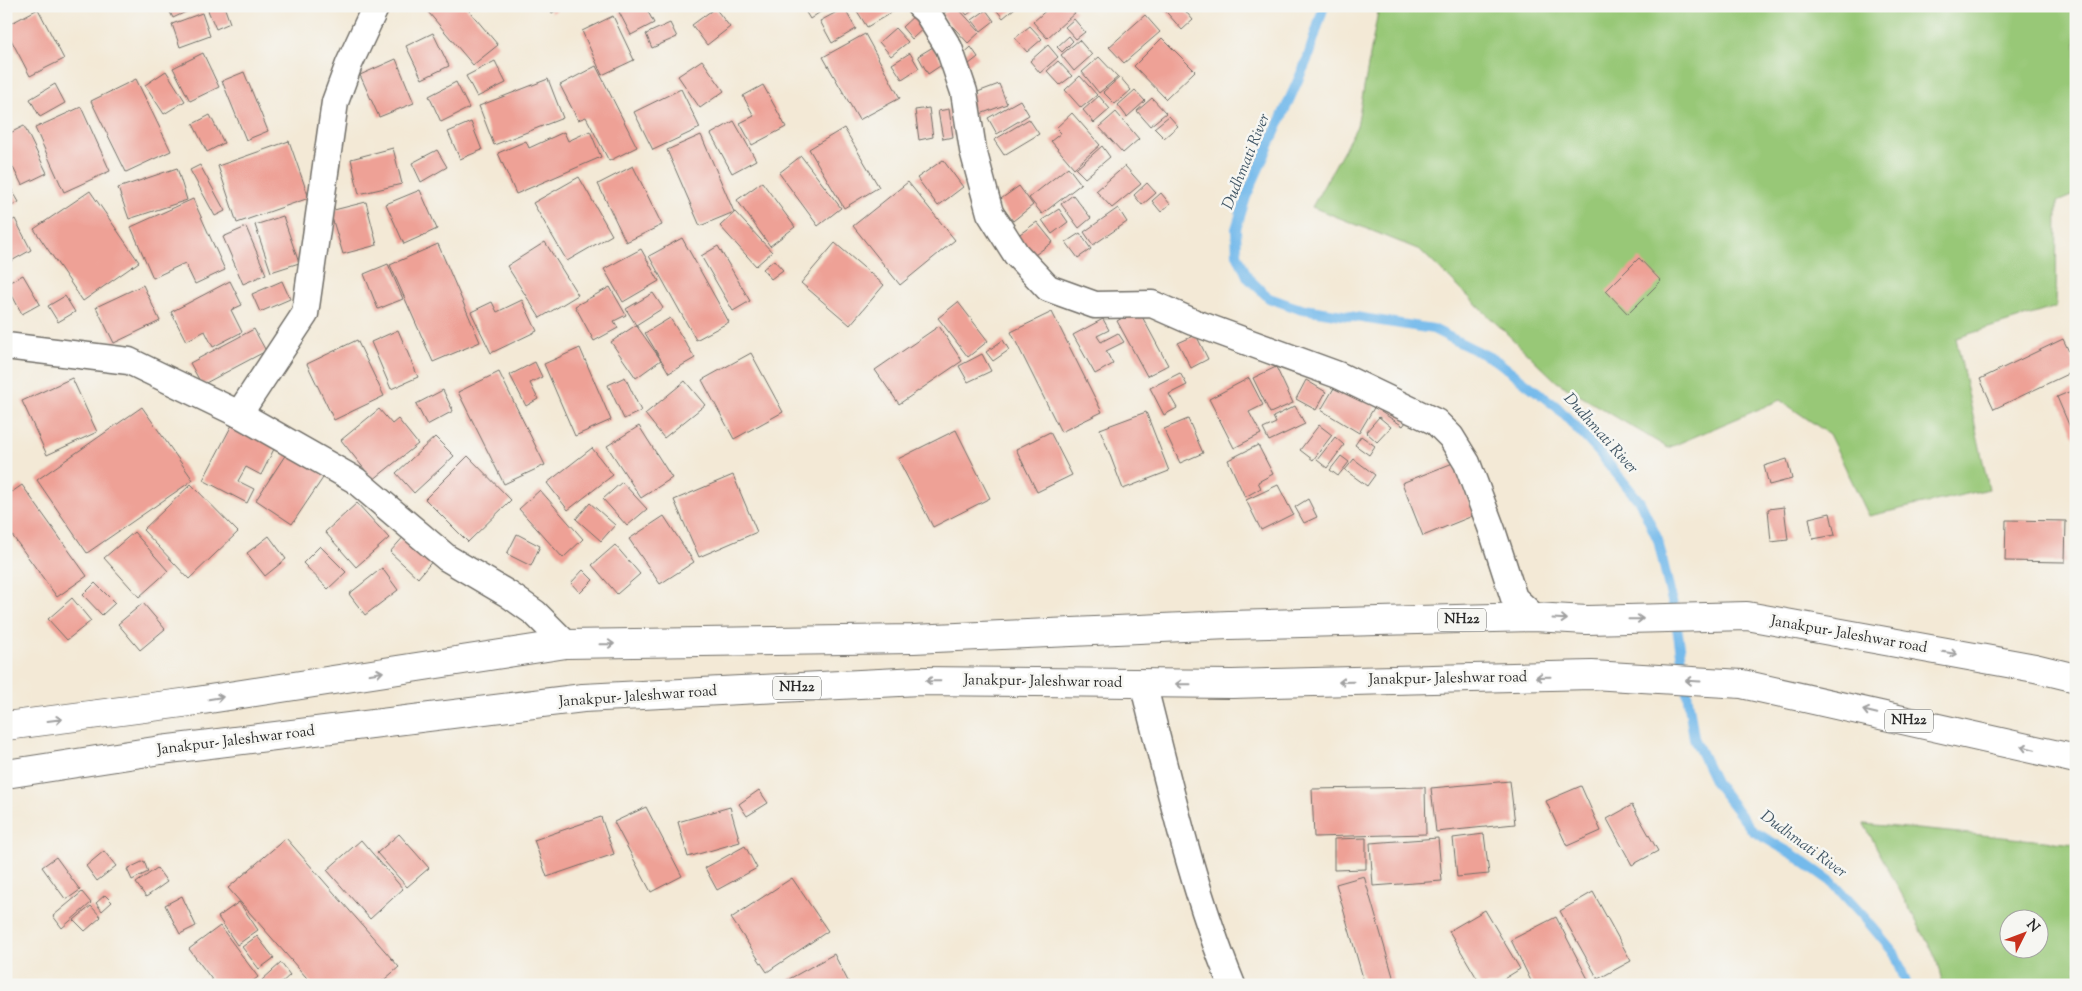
<svg xmlns="http://www.w3.org/2000/svg" width="2082" height="991" font-family="'Sorts Mill Goudy',serif">
<rect width="100%" height="100%" fill="#f6f6f2"/>
<filter id="ink" filterUnits="userSpaceOnUse"><feTurbulence type="fractalNoise" baseFrequency=".02" numOctaves="2"/><feDisplacementMap in="SourceGraphic" scale="10" xChannelSelector="R" yChannelSelector="G"/><feConvolveMatrix kernelMatrix="1 2 1 2 8 2 1 2 1" color-interpolation-filters="sRGB"/></filter>
<filter id="wash" filterUnits="userSpaceOnUse"><feTurbulence type="fractalNoise" baseFrequency=".0096" numOctaves="4" result="noise"/><feDisplacementMap in="SourceGraphic" scale="20" xChannelSelector="R" yChannelSelector="G"/><feGaussianBlur stdDeviation="1.12" result="paint"/><feColorMatrix in="noise" values="0 0 0 0 0 0 0 0 0 0 0 0 0 0 0 0 0 1.4 0 .05"/><feComposite in="paint" operator="in"/></filter>
<g filter="url(#wash)">
<rect width="100%" height="100%" fill="#f3e9d6"/>
<!-- green -->
<g fill="#98c877" stroke="#627a51" fill-rule="evenodd">
<polygon points="1379,6 2076,6 2076,194 2057,202 2056,307 1956,338 1989,489 1869,516 1829,434 1780,400 1668,448 1557,382 1420,250 1312,207 1357,126"/>
<path d="M1864,824L2076,844V985H1943L1936,958ZM2010,918H2040V948H2010Z"/>
</g>
<g fill="none" stroke-linecap="round" stroke-linejoin="round">
<!-- stream -->
<polyline stroke="#74baeb" stroke-width="10" points="1324,6 1307,60 1246,197 1236,229 1237,254 1248,278 1269,298 1297,308 1433,329 1497,361 1557,407 1598,451 1640,502 1658,540 1675,614 1694,738 1715,782 1753,831 1794,855 1832,882 1864,917 1895,954 1907,985"/>
</g>
<g id="blocks">
<!-- building -->
<g fill="#eea196">
<polygon points="167,6 191,6 192,9 173,18"/>
<polygon points="206,6 224,6 230,23 216,29"/>
<polygon points="423,6 465,6 498,45 473,65"/>
<polygon points="548,6 563,6 552,13"/>
<polygon points="631,6 645,6 654,23 631,35 619,12"/>
<polygon points="802,6 829,6 810,19"/>
<polygon points="865,6 898,6 899,8 867,27 857,11"/>
<polygon points="952,6 956,6 980,32 968,43 942,15"/>
<polygon points="960,6 978,6 967,15"/>
<polygon points="993,6 1013,6 1015,8 1003,18"/>
<polygon points="1051,6 1071,6 1076,12 1047,38 1033,22"/>
<polygon points="1161,6 1181,6 1193,20 1182,30"/>
<polygon points="715,8 730,27 707,45 692,25"/>
<polygon points="844,8 856,29 832,43 820,21"/>
<polygon points="38,9 64,59 30,76 6,30 6,26"/>
<polygon points="986,10 994,21 981,31 972,20"/>
<polygon points="202,13 210,36 180,47 172,24"/>
<polygon points="917,13 927,25 912,39 902,27"/>
<polygon points="1145,15 1160,32 1124,63 1109,47"/>
<polygon points="613,16 634,60 602,75 582,31"/>
<polygon points="1074,19 1085,32 1076,39 1065,27"/>
<polygon points="670,23 677,37 652,48 646,34"/>
<polygon points="1030,26 1042,39 1027,52 1015,38"/>
<polygon points="895,28 908,42 891,56 879,42"/>
<polygon points="433,33 449,66 422,79 406,46"/>
<polygon points="865,34 900,98 859,120 823,57"/>
<polygon points="1069,36 1073,41 1062,52 1057,47"/>
<polygon points="1162,38 1195,71 1166,99 1134,66"/>
<polygon points="1079,40 1092,55 1074,71 1061,55"/>
<polygon points="1048,45 1058,57 1040,73 1030,61"/>
<polygon points="933,47 943,64 928,74 918,56"/>
<polygon points="971,47 978,57 964,68 958,59"/>
<polygon points="203,53 219,87 190,101 173,68"/>
<polygon points="910,53 919,68 902,79 892,64"/>
<polygon points="1099,57 1118,77 1099,93 1082,72"/>
<polygon points="396,59 414,103 379,117 360,75"/>
<polygon points="702,60 724,91 700,108 678,76"/>
<polygon points="495,61 506,83 477,97 466,76"/>
<polygon points="1058,61 1072,76 1060,85 1047,71"/>
<polygon points="596,66 637,147 609,161 586,117 578,120 560,85"/>
<polygon points="166,71 185,101 164,114 145,85"/>
<polygon points="244,72 268,131 246,140 222,81"/>
<polygon points="1080,76 1097,95 1081,108 1065,90"/>
<polygon points="1120,77 1131,90 1115,104 1103,92"/>
<polygon points="136,79 171,151 126,172 91,101"/>
<polygon points="548,79 563,118 494,145 479,106"/>
<polygon points="456,82 469,108 441,122 429,96"/>
<polygon points="55,84 65,103 40,117 30,99"/>
<polygon points="999,84 1007,104 975,116 967,96"/>
<polygon points="763,85 786,127 752,145 740,123 754,116 743,96"/>
<polygon points="681,89 700,128 653,150 634,112"/>
<polygon points="1135,90 1145,101 1127,117 1118,105"/>
<polygon points="1099,96 1110,109 1094,123 1083,110"/>
<polygon points="1152,98 1166,113 1150,126 1137,111"/>
<polygon points="1020,100 1029,115 997,134 988,118"/>
<polygon points="81,107 110,171 64,192 35,128"/>
<polygon points="929,108 933,137 919,140 915,110"/>
<polygon points="949,109 953,137 943,139 938,111"/>
<polygon points="1116,112 1139,139 1123,153 1099,127"/>
<polygon points="1072,113 1100,145 1074,168 1051,141 1061,133 1056,128"/>
<polygon points="210,115 224,143 207,152 193,124"/>
<polygon points="1169,116 1178,126 1164,138 1154,128"/>
<polygon points="1029,119 1039,134 1004,155 994,140"/>
<polygon points="734,121 756,160 732,173 711,134"/>
<polygon points="471,122 482,150 460,159 448,132"/>
<polygon points="24,126 47,173 22,185 6,154 6,135"/>
<polygon points="844,128 879,187 844,208 809,149"/>
<polygon points="590,131 601,157 516,194 498,153 526,141 529,148 564,132 568,141"/>
<polygon points="701,135 734,212 700,226 667,150"/>
<polygon points="289,141 309,198 237,223 218,166"/>
<polygon points="1102,146 1110,157 1085,178 1076,169"/>
<polygon points="393,148 402,184 359,194 351,159"/>
<polygon points="437,150 447,167 421,182 412,163"/>
<polygon points="801,156 841,208 818,226 779,173"/>
<polygon points="943,160 963,187 938,206 917,178"/>
<polygon points="200,165 225,211 215,216 190,170"/>
<polygon points="633,166 662,225 626,242 598,184"/>
<polygon points="1125,166 1141,184 1112,208 1096,191"/>
<polygon points="1068,167 1081,184 1042,214 1029,198"/>
<polygon points="177,168 187,200 129,219 118,188"/>
<polygon points="579,177 612,235 567,261 533,203"/>
<polygon points="6,180 19,202 6,209"/>
<polygon points="762,182 795,227 770,246 737,200"/>
<polygon points="908,182 955,240 900,285 853,226"/>
<polygon points="1147,183 1156,193 1142,205 1134,195"/>
<polygon points="1019,186 1033,205 1013,221 998,201"/>
<polygon points="420,190 437,229 404,244 386,204"/>
<polygon points="90,191 139,262 83,301 34,229"/>
<polygon points="1161,193 1170,204 1161,212 1152,201"/>
<polygon points="1073,195 1091,218 1079,228 1061,204"/>
<polygon points="193,199 225,270 195,284 185,263 153,278 131,227"/>
<polygon points="366,202 377,245 343,254 330,211"/>
<polygon points="1118,208 1127,222 1093,245 1084,232"/>
<polygon points="1059,209 1068,222 1052,234 1042,220"/>
<polygon points="735,212 772,252 756,266 720,226"/>
<polygon points="283,216 299,263 271,272 255,225"/>
<polygon points="15,219 31,250 6,264 6,224"/>
<polygon points="1037,222 1053,242 1032,257 1017,236"/>
<polygon points="246,227 266,274 243,284 223,237"/>
<polygon points="1080,233 1091,249 1078,258 1066,242"/>
<polygon points="682,238 729,322 696,340 649,256"/>
<polygon points="545,242 578,295 540,318 507,266"/>
<polygon points="835,243 884,285 850,325 801,283"/>
<polygon points="438,244 480,342 433,362 390,265"/>
<polygon points="718,246 750,301 733,311 701,256"/>
<polygon points="641,249 659,281 623,302 604,269"/>
<polygon points="1639,258 1661,281 1628,314 1606,291"/>
<polygon points="774,260 783,270 771,279 763,269"/>
<polygon points="388,264 403,299 378,309 364,274"/>
<polygon points="23,275 40,304 22,314 6,284"/>
<polygon points="230,281 242,305 231,310 242,332 213,347 205,331 186,341 171,312"/>
<polygon points="282,281 290,299 260,312 252,294"/>
<polygon points="143,285 160,321 114,343 96,307"/>
<polygon points="610,287 626,315 614,321 618,328 594,341 575,306"/>
<polygon points="653,293 663,308 636,325 626,309"/>
<polygon points="65,296 75,312 58,322 48,306"/>
<polygon points="522,300 537,331 491,353 471,312 492,302 497,312"/>
<polygon points="958,302 988,341 968,357 938,318"/>
<polygon points="1138,309 1168,365 1147,376 1117,321"/>
<polygon points="1052,312 1102,412 1061,432 1011,332"/>
<polygon points="670,318 695,358 669,373 645,333"/>
<polygon points="1103,319 1109,330 1097,336 1101,342 1118,333 1124,342 1106,351 1113,364 1095,374 1073,335"/>
<polygon points="636,325 661,360 636,378 611,342"/>
<polygon points="939,326 962,361 899,404 875,370"/>
<polygon points="254,329 266,351 202,385 190,363"/>
<polygon points="398,330 418,377 391,389 371,342"/>
<polygon points="1196,335 1208,359 1191,368 1178,343"/>
<polygon points="2063,339 2076,366 2076,370 1994,409 1980,379"/>
<polygon points="357,340 384,396 334,420 307,364"/>
<polygon points="1003,340 1009,350 993,361 986,352"/>
<polygon points="580,348 611,420 575,436 544,364"/>
<polygon points="751,353 783,412 734,439 702,380"/>
<polygon points="982,354 991,371 968,382 959,366"/>
<polygon points="535,362 542,377 530,383 538,399 526,406 510,375"/>
<polygon points="1276,367 1293,403 1270,413 1253,378"/>
<polygon points="499,372 545,465 504,484 458,392"/>
<polygon points="1180,373 1187,385 1169,394 1177,408 1164,415 1150,388"/>
<polygon points="625,377 641,411 624,419 608,385"/>
<polygon points="72,378 97,432 47,455 22,401"/>
<polygon points="1249,378 1263,405 1249,412 1261,434 1234,448 1209,399"/>
<polygon points="1306,380 1326,392 1316,410 1296,399"/>
<polygon points="685,381 705,405 664,438 645,414"/>
<polygon points="1337,383 1375,406 1359,433 1321,410"/>
<polygon points="2076,389 2076,441 2057,397"/>
<polygon points="443,390 453,411 427,425 416,404"/>
<polygon points="1387,403 1409,418 1403,426 1381,412"/>
<polygon points="1295,406 1305,424 1269,441 1263,429 1276,423 1273,417"/>
<polygon points="142,407 193,480 87,553 37,480"/>
<polygon points="379,409 392,424 398,419 418,444 373,480 341,440"/>
<polygon points="1146,412 1169,471 1123,489 1100,429"/>
<polygon points="1379,417 1391,427 1377,442 1366,432"/>
<polygon points="1188,419 1203,453 1180,463 1164,429"/>
<polygon points="233,423 276,445 261,475 246,467 238,481 254,489 247,503 203,480"/>
<polygon points="1319,425 1332,435 1313,460 1300,450"/>
<polygon points="639,426 672,478 641,498 607,446"/>
<polygon points="956,430 990,498 933,527 898,459"/>
<polygon points="1050,432 1072,475 1037,492 1016,449"/>
<polygon points="1361,436 1375,446 1369,455 1355,445"/>
<polygon points="435,437 454,456 414,493 396,473"/>
<polygon points="1335,437 1344,445 1327,468 1317,460"/>
<polygon points="1258,445 1273,474 1258,482 1261,488 1245,497 1228,460"/>
<polygon points="592,448 613,475 568,510 547,483"/>
<polygon points="288,451 325,475 292,524 256,500"/>
<polygon points="468,456 511,500 468,542 425,499"/>
<polygon points="1341,456 1349,462 1338,476 1330,470"/>
<polygon points="1354,459 1375,475 1367,486 1345,470"/>
<polygon points="1787,459 1792,479 1769,485 1764,466"/>
<polygon points="1453,463 1475,515 1423,536 1402,483"/>
<polygon points="733,475 757,532 699,557 674,500"/>
<polygon points="622,482 647,509 627,526 603,499"/>
<polygon points="191,484 238,532 189,579 143,530"/>
<polygon points="22,485 87,576 57,597 6,527 6,496"/>
<polygon points="1278,485 1293,514 1261,530 1246,500"/>
<polygon points="540,490 583,539 563,558 519,509"/>
<polygon points="1308,499 1317,517 1304,523 1295,507"/>
<polygon points="357,503 389,538 356,567 325,532"/>
<polygon points="590,503 615,525 601,541 576,519"/>
<polygon points="1784,507 1788,540 1771,542 1768,509"/>
<polygon points="1830,513 1835,535 1813,539 1809,518"/>
<polygon points="664,516 694,562 660,584 629,539"/>
<polygon points="2006,520 2066,521 2065,562 2005,561"/>
<polygon points="134,532 168,571 139,597 104,558"/>
<polygon points="406,534 434,559 418,578 390,552"/>
<polygon points="517,534 540,546 531,566 507,554"/>
<polygon points="269,536 286,559 265,576 247,553"/>
<polygon points="615,545 640,574 617,594 592,565"/>
<polygon points="320,546 346,572 328,589 303,563"/>
<polygon points="382,568 398,590 365,615 349,594"/>
<polygon points="583,570 593,580 580,593 571,583"/>
<polygon points="95,583 115,603 102,615 83,595"/>
<polygon points="72,598 91,621 67,640 48,619"/>
<polygon points="143,603 165,629 140,650 118,624"/>
<polygon points="1510,781 1515,824 1436,832 1431,788"/>
<polygon points="1581,786 1601,831 1567,846 1546,801"/>
<polygon points="1425,787 1426,834 1314,837 1312,789"/>
<polygon points="759,790 768,803 747,816 739,804"/>
<polygon points="1632,805 1658,851 1632,865 1607,819"/>
<polygon points="646,807 682,876 651,892 614,822"/>
<polygon points="730,807 740,842 688,857 678,822"/>
<polygon points="601,817 614,854 547,877 534,840"/>
<polygon points="399,834 429,868 407,887 377,853"/>
<polygon points="1484,834 1489,874 1457,877 1453,838"/>
<polygon points="286,838 399,967 378,985 313,985 228,888"/>
<polygon points="1366,838 1366,869 1334,870 1334,839"/>
<polygon points="1438,838 1442,881 1373,886 1370,843"/>
<polygon points="361,840 403,889 370,919 327,870"/>
<polygon points="745,846 757,868 717,890 705,868"/>
<polygon points="104,851 116,866 97,881 86,866"/>
<polygon points="56,857 80,890 66,900 42,867"/>
<polygon points="144,861 148,872 132,880 127,869"/>
<polygon points="157,868 167,882 146,897 136,883"/>
<polygon points="1364,876 1394,980 1378,985 1365,985 1336,884"/>
<polygon points="792,878 828,931 767,972 731,918"/>
<polygon points="82,892 91,903 62,928 53,916"/>
<polygon points="1593,892 1631,961 1598,979 1560,911"/>
<polygon points="105,895 112,902 102,911 96,903"/>
<polygon points="182,896 196,926 180,934 165,905"/>
<polygon points="239,902 258,930 237,945 218,917"/>
<polygon points="91,906 101,917 85,931 74,920"/>
<polygon points="1485,910 1520,969 1494,985 1481,985 1449,931"/>
<polygon points="1556,917 1589,981 1582,985 1533,985 1511,940"/>
<polygon points="220,926 258,977 248,985 216,985 189,949"/>
<polygon points="257,936 274,958 259,969 242,947"/>
<polygon points="834,954 850,985 783,985 782,983"/>
<polygon points="281,963 290,975 279,985 265,985 262,980"/>
</g>
</g>
</g>
<g filter="url(#ink)">
<use href="#blocks" fill-opacity="0" stroke="#716e67" stroke-width="1"/>
<g fill="none" stroke-linecap="round" stroke-linejoin="round">
<!-- minor casing -->
<g stroke="#716e67" stroke-width="29">
<g id="minor">
<polyline points="376,6 349,64 335,102 305,314 239,414 355,480 447,558 508,594 535,613 566,644"/>
<polyline points="920,6 926,11 949,48 964,92 973,150 990,213 1016,254 1048,288 1095,305 1152,304 1193,322 1338,375 1436,422 1451,437 1467,463 1492,530 1514,598 1534,617"/>
<polyline points="6,346 129,361 239,414"/>
<path d="M1143,683C1169,784 1192,888 1232,985"/>
</g>
</g>
<!-- trunk casing -->
<g stroke="#716e67" stroke-width="30">
<g id="trunk">
<polyline points="6,726 190,702 566,644 913,639 1229,625 1534,617 1587,620 1747,616 2035,668 2076,678"/>
<polyline points="6,774 161,750 583,698 919,681 1232,684 1592,675 1742,684 2076,759"/>
</g>
</g>
<!-- minor -->
<use href="#minor" stroke="#fff" stroke-width="26"/>
<!-- trunk -->
<use href="#trunk" stroke="#fff" stroke-width="28"/>
</g>
<!-- one-way arrows -->
<defs><path id="oneway-shaft" d="M-6 0H5M1.5-3L5.5 0L1.5 3" fill="none" stroke-width="1.6" stroke-linecap="round" stroke-linejoin="round" transform="scale(1.25)"/></defs>
<g stroke="#a0a0a0">
<use href="#oneway-shaft" transform="translate(1560 619) rotate(3)"/>
<use href="#oneway-shaft" transform="translate(1636 619) rotate(-1)"/>
<use href="#oneway-shaft" transform="translate(607 644) rotate(-1)"/>
<use href="#oneway-shaft" transform="translate(1950 653) rotate(10)"/>
<use href="#oneway-shaft" transform="translate(376 673) rotate(-9)"/>
<use href="#oneway-shaft" transform="translate(1543 677) rotate(179)"/>
<use href="#oneway-shaft" transform="translate(933 681) rotate(-179)"/>
<use href="#oneway-shaft" transform="translate(1693 681) rotate(-177)"/>
<use href="#oneway-shaft" transform="translate(1346 682) rotate(179)"/>
<use href="#oneway-shaft" transform="translate(1183 684) rotate(-179)"/>
<use href="#oneway-shaft" transform="translate(216 698) rotate(-9)"/>
<use href="#oneway-shaft" transform="translate(1870 712) rotate(-167)"/>
<use href="#oneway-shaft" transform="translate(55 720) rotate(-7)"/>
<use href="#oneway-shaft" transform="translate(2028 748) rotate(-167)"/>
</g>
</g>
<g text-anchor="middle" dominant-baseline="central" stroke-width="5" stroke-linejoin="round" paint-order="stroke">
<!-- shield labels -->
<g fill="#f6f6f2" stroke="#686867" stroke-width="1">
<rect x="1438" y="608.5" width="48" height="23" rx="4"/>
<rect x="773" y="676.5" width="48" height="23" rx="4"/>
<rect x="1885" y="709.5" width="48" height="23" rx="4"/>
</g>
<g font-size="14" font-weight="bold" fill="#2b2b2b">
<text x="1462" y="620">NH22</text>
<text x="797" y="688">NH22</text>
<text x="1909" y="721">NH22</text>
</g>
<!-- street labels -->
<g font-size="15" fill="#2b2b2b" stroke="#f6f6f2">
<text transform="translate(1849 635) rotate(10)">Janakpur- Jaleshwar road</text>
<text transform="translate(1448 679) rotate(-1)">Janakpur- Jaleshwar road</text>
<text transform="translate(1043 682) rotate(1)">Janakpur- Jaleshwar road</text>
<text transform="translate(638 697) rotate(-4)">Janakpur- Jaleshwar road</text>
<text transform="translate(236 741) rotate(-7)">Janakpur- Jaleshwar road</text>
</g>
<!-- water labels -->
<g font-size="16" font-style="italic" fill="#415665" stroke="#f6f6f2">
<text transform="translate(1247 162) rotate(-68)">Dudhmati River</text>
<text transform="translate(1600 434) rotate(48)">Dudhmati River</text>
<text transform="translate(1803 845) rotate(36)">Dudhmati River</text>
</g>
</g>
<!-- margin -->
<rect width="2082" height="991" fill="none" stroke="#f6f6f2" stroke-width="25"/>
<!-- north arrow -->
<g transform="translate(2024 934) rotate(48)"><circle r="24" fill="#f6f6f2" stroke="#a5a5a2"/>
<path d="M0-4L9 19L0 12L-9 19Z" fill="#c8321e"/>
<text y="-8" font-size="14" font-weight="bold" text-anchor="middle" fill="#2b2b2b">N</text>
</g>
</svg>
